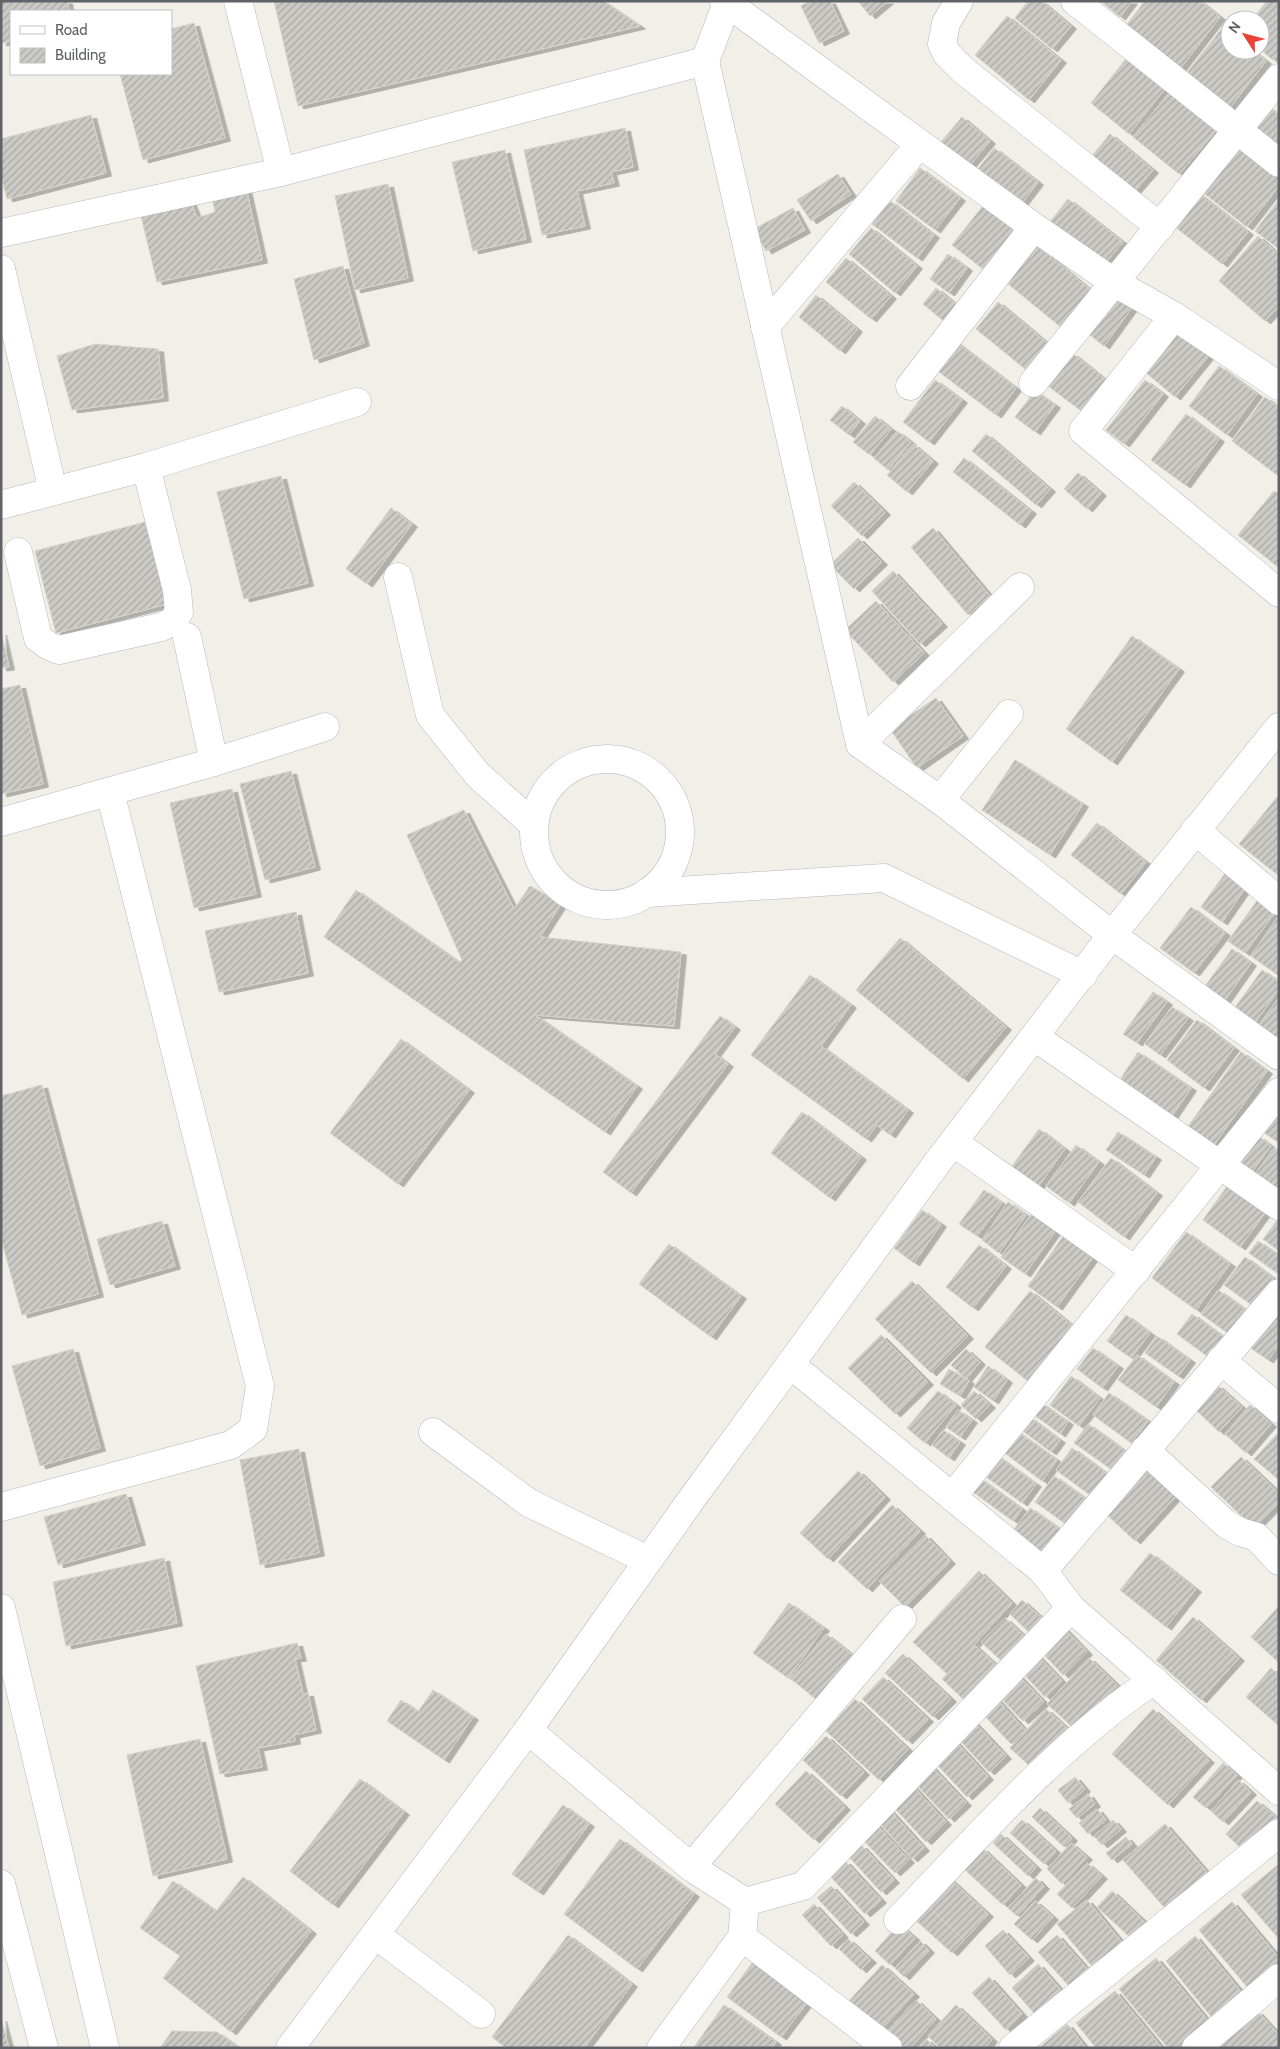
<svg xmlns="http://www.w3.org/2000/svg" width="1280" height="2049" font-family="Cabin,sans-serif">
<defs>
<pattern id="building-hatch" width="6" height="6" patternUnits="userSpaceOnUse" patternTransform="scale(1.25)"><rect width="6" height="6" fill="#cccac5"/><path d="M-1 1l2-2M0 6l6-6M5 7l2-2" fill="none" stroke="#a9a8a4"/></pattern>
<filter id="shadow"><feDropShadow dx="5.5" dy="3" stdDeviation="0" flood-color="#0004"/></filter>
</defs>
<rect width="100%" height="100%" fill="#f1efe8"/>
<!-- building -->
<g fill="url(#building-hatch)" stroke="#d6d1c6" filter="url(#shadow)">
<polygon points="1,1 67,1 69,11 11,11 11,41 1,43"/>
<polygon points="274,1 603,1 640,26 298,106"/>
<polygon points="811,1 830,1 844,31 819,43 801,6"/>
<polygon points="858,1 888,1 870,16"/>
<polygon points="1028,1 1041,1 1071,26 1052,49 1015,18"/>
<polygon points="1101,1 1132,1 1120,17"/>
<polygon points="1145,1 1200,1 1220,17 1179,70 1124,28"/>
<polygon points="1267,1 1279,1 1279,53 1273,60 1260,49 1260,20 1252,20"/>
<polygon points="1007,16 1061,60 1029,100 975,55"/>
<polygon points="194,23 225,138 143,160 120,74 171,74 171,29"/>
<polygon points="1223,27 1230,33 1230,50 1252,50 1266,61 1229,109 1186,74"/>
<polygon points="1129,55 1168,85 1129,134 1091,103"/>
<polygon points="1173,88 1219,127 1179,174 1133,137"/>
<polygon points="1265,105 1279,115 1279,154 1246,130"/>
<polygon points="91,115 106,173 7,199 1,175 1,139"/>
<polygon points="962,117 990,141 964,172 936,148"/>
<polygon points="625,128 633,167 611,172 614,183 577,191 585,226 542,235 524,150"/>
<polygon points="1110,134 1153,170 1133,193 1091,157"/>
<polygon points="1236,136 1279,170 1279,186 1247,227 1196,187"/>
<polygon points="994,148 1038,182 1016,211 972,177"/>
<polygon points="505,150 526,239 473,251 452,162"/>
<polygon points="920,168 960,198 935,230 896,201"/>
<polygon points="838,174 851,194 811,221 797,200"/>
<polygon points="388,184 408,278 355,290 335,196"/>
<polygon points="246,188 262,260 157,282 141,216 190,200 197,218 215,212 212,197"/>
<polygon points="1194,190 1248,232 1222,264 1169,222"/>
<polygon points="1068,199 1123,242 1100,269 1046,227"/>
<polygon points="1279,200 1279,249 1255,231"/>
<polygon points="890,201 934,235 917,258 872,224"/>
<polygon points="986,202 1017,228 983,269 952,245"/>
<polygon points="793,208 805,230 766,251 754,229"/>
<polygon points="871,228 917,266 895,293 849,254"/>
<polygon points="1258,236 1279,255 1279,306 1265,321 1219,281"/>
<polygon points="1037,246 1098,296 1068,333 1007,283"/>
<polygon points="948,254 967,268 949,293 930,279"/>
<polygon points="846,258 891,296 871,319 826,282"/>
<polygon points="343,266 364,343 314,360 294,279"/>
<polygon points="936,288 965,312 952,328 923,304"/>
<polygon points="1117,288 1136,302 1104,346 1085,331"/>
<polygon points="816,295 857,329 840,351 799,317"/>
<polygon points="998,302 1047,343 1025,369 976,329"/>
<polygon points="1173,323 1210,354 1175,397 1138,366"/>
<polygon points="952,339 1016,388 996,415 931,366"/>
<polygon points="95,344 158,349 163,398 72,410 57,356"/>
<polygon points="1072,353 1112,385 1088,416 1048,386"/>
<polygon points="1219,366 1257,394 1227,435 1189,406"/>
<polygon points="935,380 962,400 929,442 903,422"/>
<polygon points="1145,380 1163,394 1124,444 1106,430"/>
<polygon points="1035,391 1055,405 1035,432 1015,417"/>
<polygon points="1265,397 1279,408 1279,473 1277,475 1232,441"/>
<polygon points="842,406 860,421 849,435 830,420"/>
<polygon points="1186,414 1219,439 1185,485 1151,460"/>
<polygon points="875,416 891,429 870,455 853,442"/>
<polygon points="897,431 911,442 888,470 874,458"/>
<polygon points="986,434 1050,489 1036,505 972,451"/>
<polygon points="913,444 933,461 907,492 887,475"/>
<polygon points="964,458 1031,511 1020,525 953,472"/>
<polygon points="1078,473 1101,493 1087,509 1064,489"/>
<polygon points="281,476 308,583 244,599 217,492"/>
<polygon points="854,482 885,512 862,536 831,506"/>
<polygon points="1274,491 1279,494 1279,568 1238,535"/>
<polygon points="391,508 412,524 367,584 346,569"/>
<polygon points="145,522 167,604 56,633 35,551"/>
<polygon points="933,528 990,596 968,615 911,547"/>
<polygon points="858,538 882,562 854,589 830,565"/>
<polygon points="893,571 942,624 920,644 872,591"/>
<polygon points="876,601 924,653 893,682 845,630"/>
<polygon points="1,632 9,667 1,668"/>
<polygon points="1132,636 1179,669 1112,762 1066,729"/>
<polygon points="20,685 43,784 1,794 1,689"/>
<polygon points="936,698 963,736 917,768 890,729"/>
<polygon points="1015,760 1083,804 1050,855 982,810"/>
<polygon points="291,771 315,867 265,880 240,784"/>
<polygon points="232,789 256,894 194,908 170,803"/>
<polygon points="1277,797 1279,798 1279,876 1239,844"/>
<polygon points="464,810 514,909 530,886 561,904 540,937 681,952 674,1026 535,1015 637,1086 605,1132 324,937 356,890 460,963 462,960 407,835"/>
<polygon points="1097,823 1146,862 1121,894 1071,855"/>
<polygon points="1226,872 1246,887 1222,922 1201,907"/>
<polygon points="1259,898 1276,911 1245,953 1228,941"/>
<polygon points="1191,907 1225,933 1194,973 1160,948"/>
<polygon points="296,912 308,973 219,992 205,931"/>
<polygon points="1277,918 1279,919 1279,976 1251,956"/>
<polygon points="900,938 1006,1027 963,1079 856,990"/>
<polygon points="1232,949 1251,963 1223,1003 1203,989"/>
<polygon points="1262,970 1279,982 1279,989 1252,1027 1231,1013"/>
<polygon points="810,975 851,1005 821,1046 908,1110 890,1135 877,1125 866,1139 751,1055"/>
<polygon points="1153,992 1167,1002 1137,1043 1123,1034"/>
<polygon points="1279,998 1279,1048 1255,1030"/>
<polygon points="1172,1007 1188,1018 1160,1055 1145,1044"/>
<polygon points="720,1016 735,1027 715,1054 728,1064 631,1193 603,1172"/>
<polygon points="1197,1020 1234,1048 1204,1088 1167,1060"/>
<polygon points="401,1039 469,1090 398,1184 330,1133"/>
<polygon points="1138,1052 1191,1088 1166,1125 1114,1089"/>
<polygon points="1241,1052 1267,1071 1208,1153 1182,1135"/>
<polygon points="42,1085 98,1294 22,1315 1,1238 1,1096"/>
<polygon points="802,1112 861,1157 830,1198 771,1153"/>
<polygon points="1275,1114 1279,1117 1279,1143 1262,1131"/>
<polygon points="1039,1129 1065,1149 1037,1188 1010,1169"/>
<polygon points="1118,1132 1156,1157 1144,1175 1106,1150"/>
<polygon points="1258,1136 1271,1146 1251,1173 1238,1163"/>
<polygon points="1076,1145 1099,1162 1069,1203 1046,1186"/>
<polygon points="1274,1148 1279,1151 1279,1196 1251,1180"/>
<polygon points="1111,1158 1157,1193 1124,1237 1078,1202"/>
<polygon points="1230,1182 1268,1209 1240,1247 1203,1220"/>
<polygon points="984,1190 1002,1203 977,1236 959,1224"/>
<polygon points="1008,1202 1026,1215 999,1253 982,1240"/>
<polygon points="1035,1209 1059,1226 1025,1274 1001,1257"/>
<polygon points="922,1210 941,1224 914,1263 894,1248"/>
<polygon points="1279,1218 1279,1251 1263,1239"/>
<polygon points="162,1221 175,1266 110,1285 97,1239"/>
<polygon points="1069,1228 1099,1249 1057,1307 1028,1286"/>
<polygon points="1186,1232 1230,1264 1196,1310 1152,1278"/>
<polygon points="1258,1241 1279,1256 1279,1270 1277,1273 1249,1253"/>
<polygon points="669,1244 741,1296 711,1337 639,1284"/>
<polygon points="979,1245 1006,1266 973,1308 946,1287"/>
<polygon points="1245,1257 1273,1278 1253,1306 1224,1285"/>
<polygon points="912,1281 968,1336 931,1373 875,1319"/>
<polygon points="1218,1290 1253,1315 1236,1339 1201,1314"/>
<polygon points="1030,1291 1074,1327 1029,1382 985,1347"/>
<polygon points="1279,1306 1279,1345 1268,1360 1249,1347"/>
<polygon points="1192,1314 1226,1339 1211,1359 1177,1334"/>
<polygon points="1126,1315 1150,1333 1131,1358 1107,1341"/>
<polygon points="881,1335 928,1382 895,1414 848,1368"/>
<polygon points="1157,1336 1190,1360 1178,1376 1145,1353"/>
<polygon points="1093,1348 1118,1366 1102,1388 1077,1369"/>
<polygon points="73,1349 100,1448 40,1466 12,1366"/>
<polygon points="966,1349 980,1362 966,1379 951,1365"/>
<polygon points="1137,1355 1174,1382 1156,1407 1118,1380"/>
<polygon points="988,1366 1007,1380 993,1401 974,1387"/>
<polygon points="949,1369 969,1381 960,1396 940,1384"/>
<polygon points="1071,1376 1100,1398 1079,1426 1050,1405"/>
<polygon points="1217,1385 1242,1407 1219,1432 1195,1409"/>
<polygon points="938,1391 956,1405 925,1443 907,1428"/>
<polygon points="974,1391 990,1405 976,1419 961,1405"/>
<polygon points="1109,1393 1148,1421 1131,1443 1093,1415"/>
<polygon points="1041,1403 1068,1422 1060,1434 1033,1414"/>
<polygon points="1250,1405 1271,1424 1246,1453 1225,1434"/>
<polygon points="958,1410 972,1420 960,1437 946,1427"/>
<polygon points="1029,1417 1060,1440 1051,1452 1020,1429"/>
<polygon points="1088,1424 1128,1453 1115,1472 1074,1443"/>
<polygon points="943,1430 960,1442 949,1458 932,1445"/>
<polygon points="1016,1431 1057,1460 1042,1481 1002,1451"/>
<polygon points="1277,1434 1279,1436 1279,1480 1254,1459"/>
<polygon points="1072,1448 1110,1476 1094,1498 1056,1470"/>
<polygon points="299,1449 319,1553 260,1565 240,1460"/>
<polygon points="996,1455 1036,1484 1022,1503 982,1474"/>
<polygon points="1241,1457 1279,1493 1279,1502 1254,1528 1211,1487"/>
<polygon points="1147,1467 1177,1495 1135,1541 1105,1513"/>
<polygon points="858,1471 885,1497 828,1559 800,1533"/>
<polygon points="1054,1476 1086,1499 1067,1525 1035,1502"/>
<polygon points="979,1478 1022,1509 1013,1521 970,1490"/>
<polygon points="126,1494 140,1542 58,1565 44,1517"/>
<polygon points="892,1505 920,1531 867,1589 838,1562"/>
<polygon points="1030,1508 1061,1530 1044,1555 1012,1532"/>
<polygon points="925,1535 950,1561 905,1607 879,1581"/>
<polygon points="1150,1553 1196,1589 1166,1627 1120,1590"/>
<polygon points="164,1558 177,1623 66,1646 53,1582"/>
<polygon points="979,1571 1012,1603 947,1674 913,1642"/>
<polygon points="1022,1600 1048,1624 1035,1638 1010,1614"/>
<polygon points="789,1603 824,1628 788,1678 753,1653"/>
<polygon points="1279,1606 1279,1663 1251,1637"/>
<polygon points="1193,1617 1239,1658 1201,1700 1156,1660"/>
<polygon points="1005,1618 1030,1642 1008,1667 981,1642"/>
<polygon points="1060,1624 1087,1652 1063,1675 1036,1646"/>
<polygon points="826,1634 860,1661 823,1705 790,1678"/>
<polygon points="297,1643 301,1658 295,1659 303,1694 308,1693 316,1730 294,1735 295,1741 258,1748 262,1767 220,1774 196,1666"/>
<polygon points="974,1645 996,1665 964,1700 942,1679"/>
<polygon points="1035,1653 1062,1681 1045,1697 1018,1668"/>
<polygon points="903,1654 951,1699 933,1717 885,1673"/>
<polygon points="1089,1658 1121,1689 1080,1734 1047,1704"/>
<polygon points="1271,1668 1279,1675 1279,1726 1246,1697"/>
<polygon points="1015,1672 1044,1702 1023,1721 994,1691"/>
<polygon points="883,1677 928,1719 907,1741 862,1699"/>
<polygon points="433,1690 473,1717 444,1760 387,1721 401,1700 418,1712"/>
<polygon points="994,1696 1025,1730 1011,1744 979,1710"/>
<polygon points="855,1699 908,1749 879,1780 826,1731"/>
<polygon points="1046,1709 1070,1731 1034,1770 1010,1748"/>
<polygon points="1153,1709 1209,1760 1168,1805 1112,1754"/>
<polygon points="972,1720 1006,1756 989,1772 955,1735"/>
<polygon points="826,1736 864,1772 841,1796 803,1760"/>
<polygon points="200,1739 227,1859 153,1876 127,1755"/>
<polygon points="953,1739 988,1777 967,1797 932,1759"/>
<polygon points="1223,1763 1237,1775 1206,1808 1193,1797"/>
<polygon points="929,1764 966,1803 949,1819 912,1780"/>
<polygon points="806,1771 845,1807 814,1840 775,1804"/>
<polygon points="1075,1777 1085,1789 1068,1803 1058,1790"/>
<polygon points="360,1779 404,1812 333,1905 290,1871"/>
<polygon points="1238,1780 1251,1792 1223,1822 1211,1811"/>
<polygon points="909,1782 946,1822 926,1842 888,1801"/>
<polygon points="1088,1794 1095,1804 1077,1818 1069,1809"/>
<polygon points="1257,1801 1279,1820 1249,1856 1226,1834"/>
<polygon points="563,1805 589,1824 538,1892 512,1874"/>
<polygon points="886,1806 924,1848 912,1859 874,1817"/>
<polygon points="1040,1808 1072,1838 1064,1847 1032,1817"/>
<polygon points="1097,1809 1106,1820 1088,1834 1079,1823"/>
<polygon points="1022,1820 1056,1851 1044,1864 1010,1833"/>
<polygon points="1113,1820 1121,1829 1102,1845 1094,1836"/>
<polygon points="875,1823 909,1860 895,1873 860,1837"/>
<polygon points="1165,1824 1212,1878 1170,1914 1123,1860"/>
<polygon points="1001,1834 1036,1867 1028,1876 993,1843"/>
<polygon points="1126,1837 1132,1844 1112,1860 1106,1853"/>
<polygon points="620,1839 694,1894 637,1969 564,1914"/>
<polygon points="1071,1843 1087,1857 1062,1884 1047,1869"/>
<polygon points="861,1845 894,1880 881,1892 849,1857"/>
<polygon points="982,1848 1021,1885 1003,1905 963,1868"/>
<polygon points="845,1861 881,1900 865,1914 829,1875"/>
<polygon points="1087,1863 1102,1876 1072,1908 1057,1894"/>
<polygon points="1279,1864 1279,1939 1241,1895"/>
<polygon points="243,1877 311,1931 231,2032 163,1978 180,1956 140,1928 173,1881 216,1911"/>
<polygon points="949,1878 988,1914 964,1940 925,1904"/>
<polygon points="1036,1878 1044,1886 1017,1916 1008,1908"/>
<polygon points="831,1886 864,1922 851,1934 817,1898"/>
<polygon points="1112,1891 1146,1923 1132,1939 1097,1907"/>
<polygon points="1087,1900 1124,1945 1095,1970 1057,1924"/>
<polygon points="1035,1901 1053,1917 1032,1940 1014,1924"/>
<polygon points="924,1902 964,1940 952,1953 911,1916"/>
<polygon points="1232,1902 1279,1958 1279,1963 1248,1988 1199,1930"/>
<polygon points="814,1904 843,1935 831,1946 802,1915"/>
<polygon points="899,1924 915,1938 890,1965 875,1951"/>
<polygon points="1003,1930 1029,1958 1010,1975 985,1946"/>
<polygon points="568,1935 632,1984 584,2048 506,2048 492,2037"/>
<polygon points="1057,1935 1088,1970 1069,1986 1038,1952"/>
<polygon points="1195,1936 1243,1994 1213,2019 1166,1961"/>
<polygon points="848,1939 871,1960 861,1970 839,1949"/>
<polygon points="920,1941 929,1950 904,1977 895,1968"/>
<polygon points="758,1955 812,1996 781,2037 727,1997"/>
<polygon points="1156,1958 1209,2022 1178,2048 1168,2048 1119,1989"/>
<polygon points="1038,1964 1066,1996 1040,2020 1012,1988"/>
<polygon points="882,1965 914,1994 878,2033 847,2003"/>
<polygon points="989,1977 1022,2014 1006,2030 972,1993"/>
<polygon points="1115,1991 1162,2048 1096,2048 1076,2023"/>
<polygon points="916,2000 936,2019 910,2048 898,2048 884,2035"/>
<polygon points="724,2005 776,2042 772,2048 694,2047"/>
<polygon points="956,2005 992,2039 985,2048 940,2048 928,2036"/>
<polygon points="1257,2011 1279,2035 1279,2048 1219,2048"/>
<polygon points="1,2018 9,2048 1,2048"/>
<polygon points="1067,2024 1086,2048 1039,2048"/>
<polygon points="172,2031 217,2032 239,2048 160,2048"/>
<polygon points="926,2039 936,2048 918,2048"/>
</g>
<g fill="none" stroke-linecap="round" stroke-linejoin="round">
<!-- minor casing -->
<g stroke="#b5b8bc" stroke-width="29">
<g id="minor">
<polyline points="238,1 281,172"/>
<polyline points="729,1 727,3 1034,227 1115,283 1174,316 1279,386"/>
<polyline points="959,1 946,23 942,44 947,54 963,70 1160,227"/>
<polyline points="1075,1 1279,163"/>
<polyline points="705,61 860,744 940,800 1112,935 1279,1056"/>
<polyline points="1,233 281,172 705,61 727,3 724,1"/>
<polyline points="1,269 53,491"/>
<polyline points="1174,316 1083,431 1279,593"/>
<polyline points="765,327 920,144"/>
<polyline points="1033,383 1279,78"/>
<polyline points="910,386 1034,227"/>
<polyline points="1,505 146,467 357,402"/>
<polyline points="18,552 38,638 49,646 59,650 161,627 172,622 179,612 177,590 146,467"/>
<polyline points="398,577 430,715 478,775 534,825"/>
<polyline points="187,637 214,762"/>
<polyline points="860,744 1020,587"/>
<circle cx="607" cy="832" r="73"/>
<polyline points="940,800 1009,714"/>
<polyline points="1,822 214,762 325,727"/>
<polyline points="1195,830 1279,901"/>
<polyline points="646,893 884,878 1083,975"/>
<polyline points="1035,1037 1279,1206"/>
<polyline points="953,1142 1136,1271"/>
<polyline points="1221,1360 1279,1409"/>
<polyline points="791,1365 1043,1571 1071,1608 1279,1791"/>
<polyline points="433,1432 529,1503 648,1560"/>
<polyline points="1145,1450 1226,1524 1240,1532 1257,1537 1279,1561"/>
<polyline points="952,1497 1279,1092"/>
<polyline points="1,1507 231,1445 253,1429 260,1386 110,792"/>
<polyline points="1043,1571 1279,1293"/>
<polyline points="1,1608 105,2048"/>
<polyline points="528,1730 691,1867 745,1902 742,1937 661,2048"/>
<polyline points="691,1867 902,1619"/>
<polyline points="1,1884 44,2048"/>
<polyline points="745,1902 803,1886 1071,1608"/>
<path d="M898,1920C979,1836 1057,1745 1154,1680"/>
<polyline points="376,1935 481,2014"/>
<polyline points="742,1937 888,2048"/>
<polyline points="290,2048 528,1730 691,1500 940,1159 1112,935 1279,727"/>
<polyline points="1013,2048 1279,1833"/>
<polyline points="1196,2048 1279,1978"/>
</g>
</g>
<!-- minor -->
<use href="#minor" stroke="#fff" stroke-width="28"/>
</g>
<!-- border -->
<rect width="1280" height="2049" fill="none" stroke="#5f6368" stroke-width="5"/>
<!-- legend -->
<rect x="10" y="10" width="162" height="65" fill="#ffffff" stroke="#bfc1c3"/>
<rect x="20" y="26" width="25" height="8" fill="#ffffff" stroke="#bfc1c3"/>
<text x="55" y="35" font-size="15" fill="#5f6368">Road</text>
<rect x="20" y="48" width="25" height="15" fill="url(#building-hatch)" stroke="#bfc1c3"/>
<text x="55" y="60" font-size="15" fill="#5f6368">Building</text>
<!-- north arrow -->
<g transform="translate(1245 35) rotate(306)"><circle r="24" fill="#ffffff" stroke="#bfc1c3"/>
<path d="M0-4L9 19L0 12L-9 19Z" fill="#ea4335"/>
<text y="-8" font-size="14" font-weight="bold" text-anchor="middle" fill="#5f6368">N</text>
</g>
</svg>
